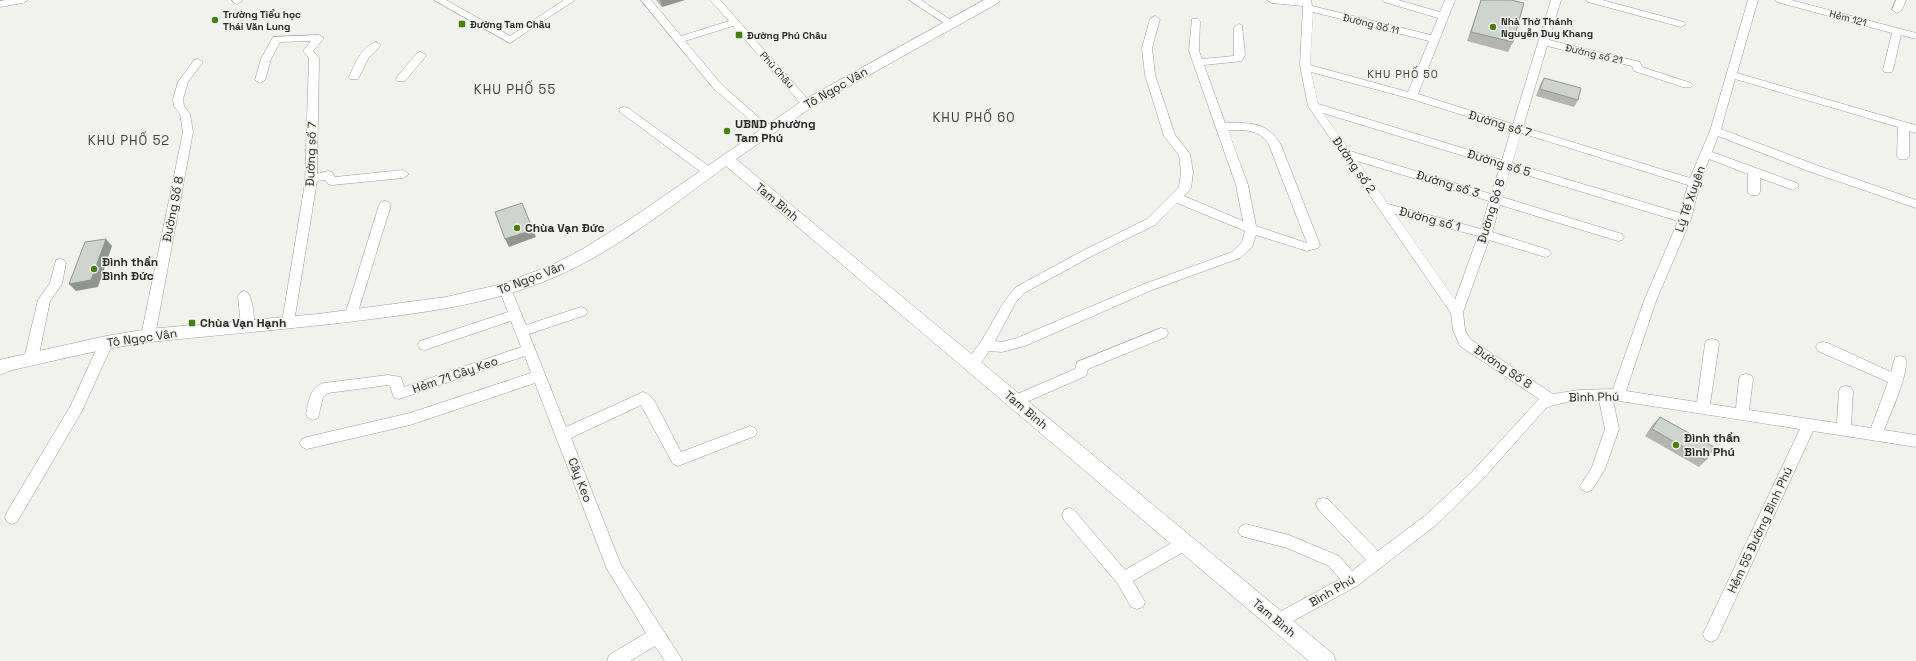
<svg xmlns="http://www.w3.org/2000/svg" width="1916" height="661" font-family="'Space Grotesk',sans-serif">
<rect width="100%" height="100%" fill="#f1f2f0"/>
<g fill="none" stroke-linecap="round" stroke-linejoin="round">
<!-- minor casing -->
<g stroke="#999a98" stroke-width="1">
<g id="minor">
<polygon points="6,0 28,0 23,3 0,7 0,1"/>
<polygon points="232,0 242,0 242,1 237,4 234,3"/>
<polygon points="434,0 446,0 510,36 564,0 575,0 510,43"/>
<polygon points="641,0 651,0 681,36 729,21 710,0 720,0 812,104 807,107 803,106 733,26 685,41 722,85 774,131 769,135 765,133 714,89"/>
<polygon points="909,0 921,0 955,23 950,26 947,25"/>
<path d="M1267,0H1311L1312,6L1431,35L1438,18L1384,2L1382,0H1398L1440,12L1445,0H1455L1418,94L1513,124L1551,0H1561L1549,40L1640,62L1642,67L1691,83L1692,85L1691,87H1683L1634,71L1632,66L1547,46L1523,127L1690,178L1710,131L1748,0H1758L1737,73L1908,123L1916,125V133L1909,131V156L1907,159H1899L1897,156L1898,127L1735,79L1721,129L1816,165L1916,200V208L1808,171L1718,136L1712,152L1797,183L1799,186L1793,190L1760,178V192L1758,195H1750L1748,192V174L1709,159L1700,183L1691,219L1656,301L1626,391L1697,402L1705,344L1707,340L1712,339L1717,340L1719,344L1710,404L1736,408L1739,379L1741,375L1746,374L1751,375L1753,379L1749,410L1837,423L1839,391L1841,387L1846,386L1851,387L1853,391L1851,425L1871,428L1888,382L1818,351L1816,347L1818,343L1823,342L1828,343L1891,372L1895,357L1900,356L1905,357C1911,370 1889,416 1884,430L1916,435V447L1813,431L1717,639L1711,642L1705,639L1703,634L1800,429L1613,400L1619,429L1605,469L1592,490L1587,492L1582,490L1580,486L1592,467L1605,429L1599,400C1581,400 1563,401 1546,408L1481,481L1436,525L1357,586L1284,626L1278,629L1272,626L1270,621L1272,616L1340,579L1329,566L1287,548L1241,536L1238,531L1241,526L1246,524L1289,535L1339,556L1352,571L1366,560L1318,509L1316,504L1318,499L1323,498L1328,499L1378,551L1426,515L1471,473L1539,399L1460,346L1453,330L1451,313L1308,106L1300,65L1303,6L1272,3ZM1313,12L1429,41L1408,92L1310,65ZM1311,72L1408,98L1511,130L1502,160L1318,104ZM1323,113L1500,167L1491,194L1350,151ZM1521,133L1688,185L1680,213L1512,163ZM1357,161L1489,201L1481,229L1388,204ZM1510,170L1678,221L1644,301L1613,389L1579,390L1553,394L1470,339L1465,330L1463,312L1489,240L1545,257L1549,256L1551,253L1549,250L1492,232L1500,205L1618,241L1622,240L1624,237L1622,234L1502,197ZM1395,214L1478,236L1455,300Z"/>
<polygon points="1586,0 1602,0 1684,22 1686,24 1681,27 1588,2"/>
<polygon points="1775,0 1791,0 1916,33 1916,39 1901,35 1893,70 1892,72 1884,72 1883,70 1892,33 1777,2"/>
<polygon points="1896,0 1906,0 1902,10 1897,13 1892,10"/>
<path d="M1155,16L1160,19L1152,48L1155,75L1175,135L1190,154L1193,172L1191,188L1184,196L1243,221L1236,185L1189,51L1192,19H1198L1200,21L1199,51L1202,59L1234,56V27L1239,24L1242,25L1245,55L1242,61L1204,65L1225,123C1251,123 1266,121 1281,145L1320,245L1318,248L1307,251L1256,235L1252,247L1240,258L1152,290L1025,346L1002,352L989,351C983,359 978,372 966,369L964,365C969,356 977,348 982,340C993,322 1002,302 1016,287L1084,250L1147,219L1179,187L1181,172L1179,155L1164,136L1145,75L1142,48L1150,19ZM1228,130C1245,130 1260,129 1269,145L1307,243L1256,226L1248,185ZM1177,203L1245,231L1242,242L1232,252L1144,284L1017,338L1002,342L995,341L1016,302L1024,293L1092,256L1155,225Z"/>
<polygon points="319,35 324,38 313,51 319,58 317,174 328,171 332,172 335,177 403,170 409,174 403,178 332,185 328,184 325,180 317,181 294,322 293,325 288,327 283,325 282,322 305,183 309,58 303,51 311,41 280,42 271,59 265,80 260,83 255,80 261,59 273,37"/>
<path d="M376,42L381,45L368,59L358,79H350L349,77C354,65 362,46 376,42Z"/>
<polygon points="421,52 426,55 425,57 405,81 397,81 396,79 397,77 417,53"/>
<polygon points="198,59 203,62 188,82 183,99 184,106 190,114 193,132 155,336 153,340 148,341 143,340 141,336 183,132 180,114 174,106 173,99 178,82 194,60"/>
<polygon points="624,107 628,108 713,169 715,172 713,175 705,175 620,112 619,110 620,108"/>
<polygon points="385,201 389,202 391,205 357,315 356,318 351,320 346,318 345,315 379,205 381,202"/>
<polygon points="60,259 64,260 66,263 62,284 50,301 38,359 36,363 31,364 26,363 24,359 38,300 50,283 56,260"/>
<path d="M505,284L509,286L511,289L526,325L581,307L586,309L587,312L586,315L529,334L566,427L643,392L648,394L654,400L681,452L750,426L755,428L757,432L755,436L678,466L673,464L641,405L571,438L621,565L683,661H665L655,646L630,661H607L609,655L646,633L607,569L535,383L410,425L307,449L302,447L300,443L302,439L307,437L410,413L531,373L525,356L399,399L394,398L390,386L388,385L328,393L323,397L318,418L313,420L308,418L306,414C309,401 310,387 324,383L388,375L401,377L404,387L521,347L511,321L425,350L420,349L418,345L420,341L508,312L499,289L501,286Z"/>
<path d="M244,291L248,293C253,301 256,321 252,329L247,331L242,329L241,326L238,296L240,293Z"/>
<polygon points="1161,328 1166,329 1168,333 1166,337 1088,369 1086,376 1015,407 1010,405 1008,401 1010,397 1075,369 1077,362"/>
<polygon points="106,338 111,339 113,343 82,411 17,522 12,524 7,522 5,517 7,512 71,405 101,339"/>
<polygon points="1069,508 1074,510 1125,570 1180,538 1185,536 1190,538 1193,543 1190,548 1133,581 1145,602 1143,607 1137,609 1131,607 1118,584 1064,520 1062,515 1064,510"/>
</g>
</g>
<!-- major casing -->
<g stroke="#999a98" stroke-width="1">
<path id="major" d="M984,0H1000L998,3L812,107L736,159L1333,654L1336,661H1309L726,166C674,204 622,246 564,273C506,300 443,310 380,318C304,328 227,334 150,342C104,348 58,360 12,370L0,375V360L3,359L106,336L148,329L318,314L446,297L502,284L552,265L581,250L629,220L802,101Z"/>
</g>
<!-- minor -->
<use href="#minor" fill="#fff" fill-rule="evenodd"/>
<!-- major -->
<use href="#major" fill="#fff" fill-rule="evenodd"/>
</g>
<!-- wall -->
<g fill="#b4b5b3">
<polygon points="656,0 685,0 662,7"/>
<polygon points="1481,0 1511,0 1513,42 1508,52 1467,41"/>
<polygon points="1544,78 1578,100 1574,107 1536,96 1540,85"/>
<polygon points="1660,417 1706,460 1699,467 1645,436 1653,424"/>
</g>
<!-- shaded-wall -->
<g fill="#929492">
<polygon points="660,0 685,0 662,7"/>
<polygon points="522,203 536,237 509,247 505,239"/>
<polygon points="106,239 112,246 98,287 76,291 69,284"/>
</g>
<!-- building -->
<g fill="#d1d3d0" stroke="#929492">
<polygon points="1481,0 1511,0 1524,3 1513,42 1471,32"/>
<polygon points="1544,78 1581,88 1578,100 1540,89"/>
<polygon points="522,203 533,230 505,239 495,212"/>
<polygon points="106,239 91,280 69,284 85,242"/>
<polygon points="1660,417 1714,447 1706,460 1652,429"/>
</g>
<!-- markers -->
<g fill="#497e11" stroke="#f1f2f0" stroke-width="1.5">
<circle cx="215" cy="20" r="4"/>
<rect x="458" y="20" width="8" height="8" rx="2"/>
<circle cx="1493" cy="27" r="4"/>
<rect x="735" y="31" width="8" height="8" rx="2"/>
<circle cx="727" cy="131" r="4"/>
<circle cx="517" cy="228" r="4"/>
<circle cx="94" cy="269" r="4"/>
<rect x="188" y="319" width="8" height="8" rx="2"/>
<circle cx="1676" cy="445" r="4"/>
</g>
<g text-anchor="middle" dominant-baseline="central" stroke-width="3" stroke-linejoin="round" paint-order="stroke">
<!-- far-poi labels -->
<g font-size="10" font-weight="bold" fill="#292a29" stroke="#f1f2f0" text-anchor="start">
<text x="223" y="14">Trường Tiểu học<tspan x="223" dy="12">Thái Văn Lung</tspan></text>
<text x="1501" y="21">Nhà Thờ Thánh<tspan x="1501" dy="12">Nguyễn Duy Khang</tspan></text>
<text x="470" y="24">Đường Tam Châu</text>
<text x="747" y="35">Đường Phú Châu</text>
</g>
<!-- far-street labels -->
<g font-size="10" fill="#292a29" stroke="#f1f2f0">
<text transform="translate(1848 18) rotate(15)">Hẻm 121</text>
<text transform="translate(1371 24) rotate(14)">Đường Số 11</text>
<text transform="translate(1594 54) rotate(13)">Đường số 21</text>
<text transform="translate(777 70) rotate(48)">Phú Châu</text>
</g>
<!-- far-neighbourhood labels -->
<g font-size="11" letter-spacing="1" fill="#414240" stroke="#f1f2f0">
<text x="1403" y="74">KHU PHỐ 50</text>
</g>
<!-- street labels -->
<g font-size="12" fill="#292a29" stroke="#f1f2f0">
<text transform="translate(836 88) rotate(-30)">Tô Ngọc Vân</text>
<text transform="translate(1500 124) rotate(17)">Đường số 7</text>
<text transform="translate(311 154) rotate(-88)">Đường số 7</text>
<text transform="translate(1499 163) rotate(17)">Đường số 5</text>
<text transform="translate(1354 165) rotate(55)">Đường số 2</text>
<text transform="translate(1448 184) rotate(17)">Đường số 3</text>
<text transform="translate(1690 199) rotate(-71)">Lý Tế Xuyên</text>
<text transform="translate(777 202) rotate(40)">Tam Bình</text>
<text transform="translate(173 209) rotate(-79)">Đường Số 8</text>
<text transform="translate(1491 211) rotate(-73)">Đường Só 8</text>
<text transform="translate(1430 219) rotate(15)">Đường số 1</text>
<text transform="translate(531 278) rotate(-21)">Tô Ngọc Vân</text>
<text transform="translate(142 338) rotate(-8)">Tô Ngọc Vân</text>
<text transform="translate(1503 367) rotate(34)">Đường Số 8</text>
<text transform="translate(455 375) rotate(-19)">Hẻm 71 Cây Keo</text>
<text transform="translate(1594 397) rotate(-1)">Bình Phú</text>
<text transform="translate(1026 410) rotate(40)">Tam Bình</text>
<text transform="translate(580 480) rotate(69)">Cây Keo</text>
<text transform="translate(1760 530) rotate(-65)">Hẻm 55 Đường Bình Phú</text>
<text transform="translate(1332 591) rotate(-30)">Bình Phú</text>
<text transform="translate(1274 618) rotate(40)">Tam Bình</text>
</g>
<!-- poi labels -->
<g font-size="12" font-weight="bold" fill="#292a29" stroke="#f1f2f0" text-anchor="start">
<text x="735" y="124">UBND phường<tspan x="735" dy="14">Tam Phú</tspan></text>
<text x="525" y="228">Chùa Vạn Đức</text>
<text x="102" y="262">Đình thần<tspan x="102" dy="14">Bình Đức</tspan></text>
<text x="200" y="323">Chùa Vạn Hạnh</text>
<text x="1684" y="438">Đình thần<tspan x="1684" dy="14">Bình Phú</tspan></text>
</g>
<!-- neighbourhood labels -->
<g font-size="13" letter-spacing="1" fill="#414240" stroke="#f1f2f0">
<text x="515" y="89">KHU PHỐ 55</text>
<text x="974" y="117">KHU PHỐ 60</text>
<text x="129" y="140">KHU PHỐ 52</text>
</g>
</g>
</svg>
